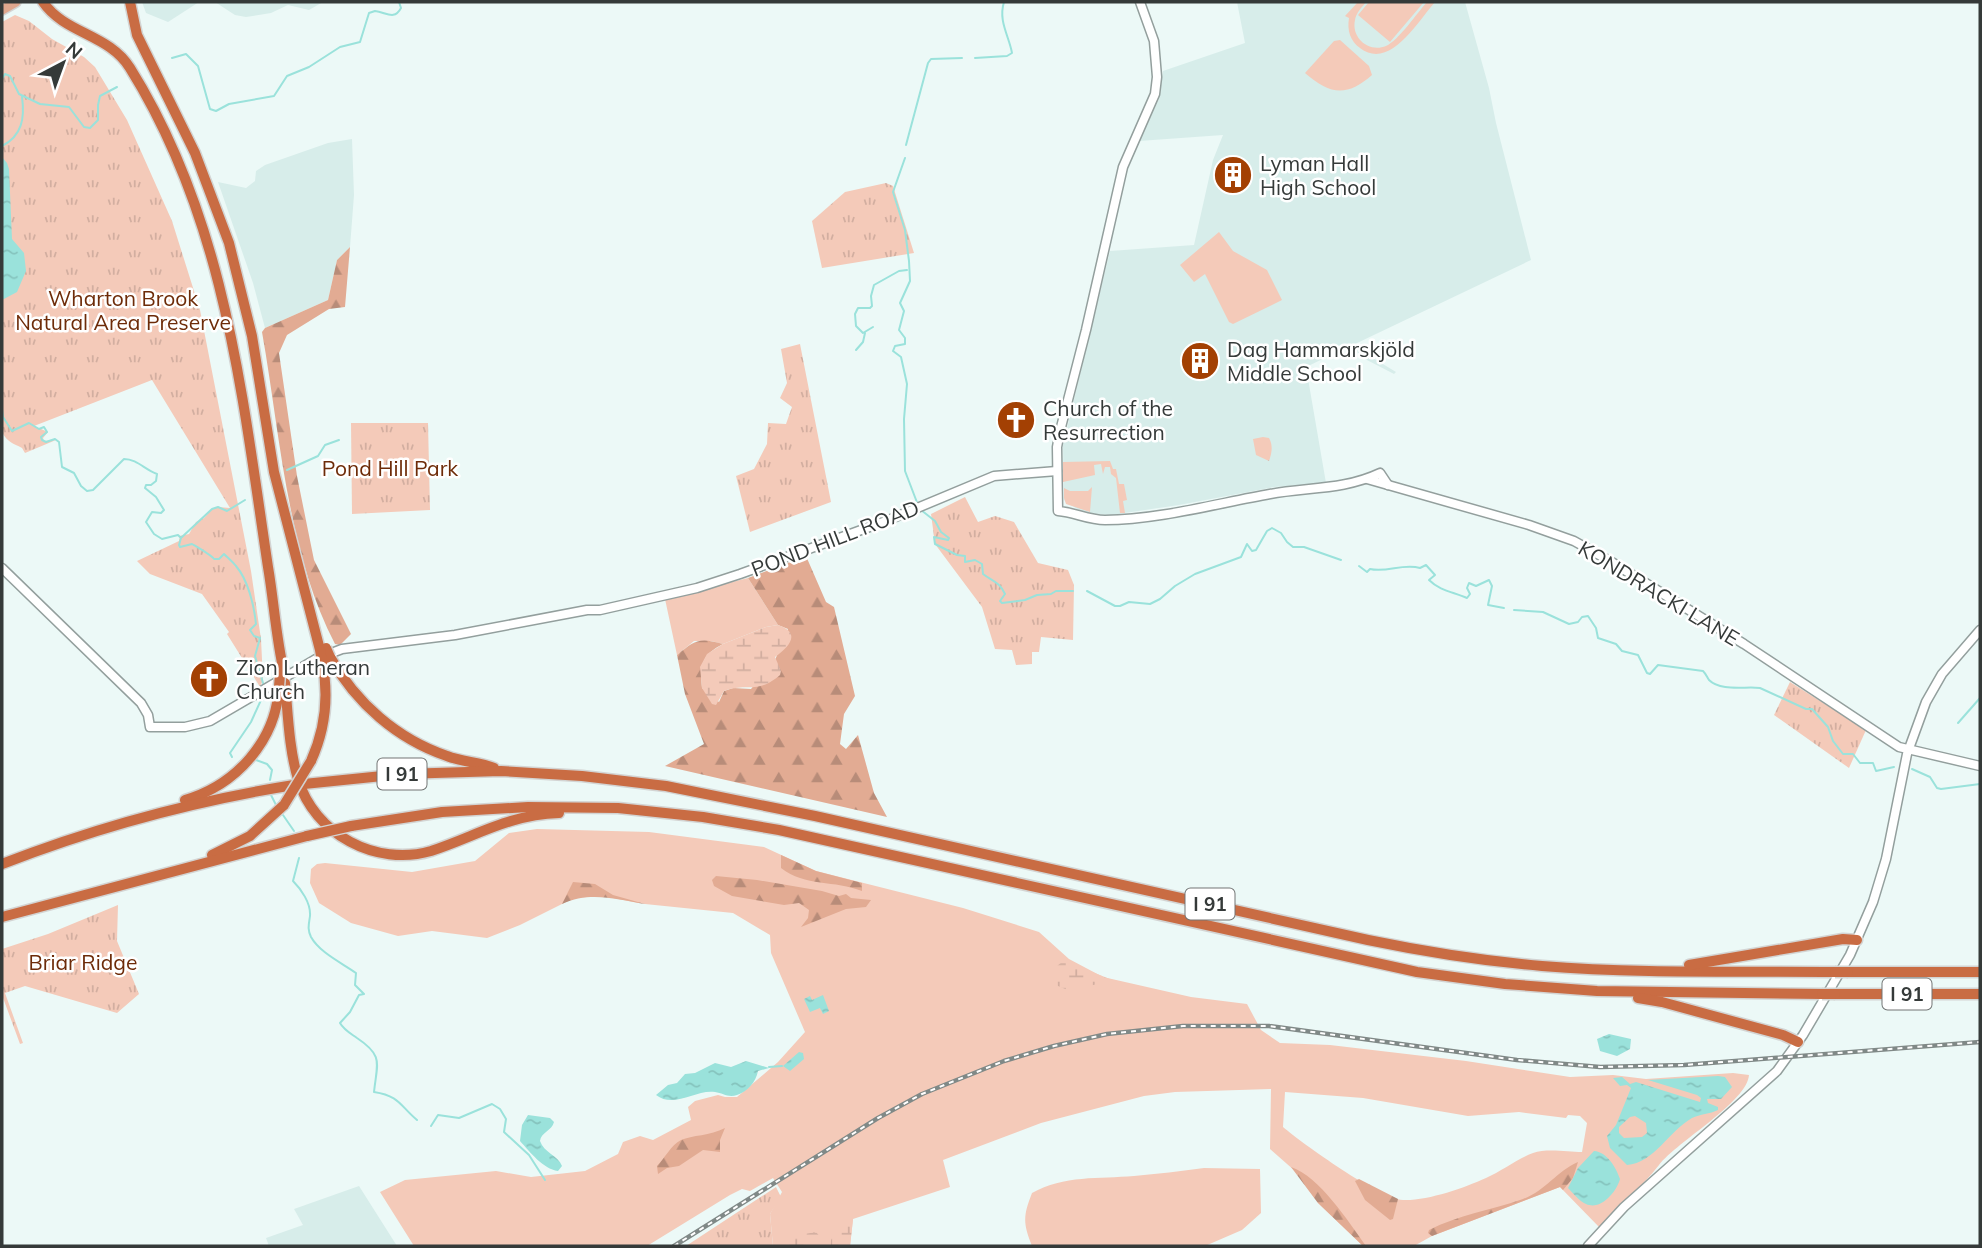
<svg xmlns="http://www.w3.org/2000/svg" width="1982" height="1248" font-family="Mulish,sans-serif">
<defs>
<pattern id="forest-firs" width="22" height="20" patternUnits="userSpaceOnUse" patternTransform="scale(1.75)"><rect width="22" height="20" fill="#e2ab93"/><path d="M5 1l3.5 6h-7zM16 11l3.5 6h-7z" fill="#b88c79"/></pattern>
<pattern id="wetland-marsh" width="20" height="14" patternUnits="userSpaceOnUse" patternTransform="scale(1.75)"><rect width="20" height="14" fill="#f4cab9"/><path d="M1 5h8M5 5V1M11 12h8M15 12V8" fill="none" stroke="#d2aea0"/></pattern>
<pattern id="park-tufts" width="24" height="20" patternUnits="userSpaceOnUse" patternTransform="scale(1.75)"><rect width="24" height="20" fill="#f4cab9"/><path d="M3 7l-1-3M5 7V3M7 7l1-3M15 17l-1-3M17 17v-4M19 17l1-3" fill="none" stroke="#d2aea0"/></pattern>
<pattern id="water-ripples" width="26" height="14" patternUnits="userSpaceOnUse" patternTransform="scale(1.75)"><rect width="26" height="14" fill="#9ae2db"/><path d="M2 4q2-2 4 0t4 0M15 11q2-2 4 0t4 0" fill="none" stroke="#85c3bd"/></pattern>
</defs>
<rect width="100%" height="100%" fill="#ecf9f7"/>
<!-- built -->
<g fill="#d7edea">
<polygon points="142,2 199,2 168,22 146,13"/>
<polygon points="215,2 323,2 309,10 288,5 271,13 246,17 235,15"/>
<polygon points="1237,2 1465,2 1489,88 1496,123 1531,260 1355,344 1368,355 1396,372 1394,374 1365,359 1350,346 1306,367 1326,483 1274,487 1179,505 1111,515 1088,513 1077,509 1064,500 1063,445 1110,251 1194,245 1213,160 1223,135 1139,141 1159,99 1163,71 1245,43"/>
<polygon points="352,139 354,195 350,247 337,260 328,300 265,328 253,283 218,182 246,188 255,181 256,171 265,165 328,143"/>
<polygon points="359,1186 397,1246 269,1246 266,1238 303,1225 294,1209"/>
</g>
<!-- grass -->
<g fill="#f4cab9" fill-rule="evenodd">
<path d="M1358,2H1366C1362,7 1356,13 1355,20C1351,38 1369,53 1386,46C1399,40 1417,13 1427,2H1435C1418,21 1390,71 1360,48C1350,41 1347,30 1349,18L1345,16Z"/>
<polygon points="1369,2 1424,2 1390,42 1358,15"/>
<path d="M1340,40L1369,66L1372,75C1347,97 1330,95 1305,73L1334,41Z"/>
<polygon points="1219,232 1233,251 1267,270 1282,300 1233,324 1229,322 1205,274 1194,282 1180,265"/>
<polygon points="1110,461 1113,469 1116,469 1119,484 1124,484 1127,500 1123,501 1125,513 1120,513 1116,478 1111,474 1110,467 1105,467 1103,474 1101,464 1094,465 1095,475 1063,482 1063,462"/>
<polygon points="1092,487 1090,512 1066,504 1064,498 1064,488 1070,491 1088,491"/>
<polygon points="748,578 778,625 766,627 723,644 711,641 694,641 677,655 665,599"/>
<path d="M537,829L649,832L764,847L816,871L963,908L1039,932L1069,959L1103,977L1191,997L1247,1004L1261,1030L1280,1043L1330,1045L1466,1061L1570,1077L1613,1075L1646,1079L1733,1073L1749,1075C1747,1102 1678,1141 1659,1165C1641,1188 1619,1207 1600,1228L1560,1187L1432,1236L1414,1246H1363L1318,1203L1295,1171L1270,1149L1271,1089L1175,1092L1144,1096L1041,1123L943,1160L950,1187L853,1219L850,1246H773L770,1214L782,1192L773,1178L750,1191L742,1189L730,1195L647,1246H414L380,1192L405,1180L496,1171L531,1177L585,1171L618,1154L623,1142L640,1136L653,1140L691,1120L688,1107L695,1101L718,1095L725,1097H737L778,1062L805,1032L771,953L770,935L733,913L645,904L602,896L574,898L520,925L487,938L432,931L398,936L351,923L319,903L310,883L311,869L317,864L325,863L412,872L475,861L509,833ZM1285,1092L1363,1098L1468,1116L1519,1112L1566,1118L1568,1115L1580,1116L1587,1123L1582,1152C1568,1152 1547,1148 1533,1153C1517,1159 1502,1171 1486,1178C1464,1188 1427,1201 1403,1200C1380,1199 1303,1144 1283,1127Z"/>
<path d="M1204,1168L1260,1169L1261,1213L1242,1230L1205,1246H1032C1023,1223 1023,1216 1032,1193C1064,1175 1099,1179 1134,1176C1157,1174 1181,1171 1204,1168Z"/>
</g>
<!-- forest -->
<g fill="url(#forest-firs)">
<path d="M350,247L345,307L329,309L287,335L279,353L297,476L314,560L351,634L340,645L335,644C287,552 280,433 262,332L265,328L328,300L337,260Z"/>
<path d="M806,556L826,602L834,607L855,696L844,714L840,744L846,749L858,735L874,793L887,817L665,766L704,744L685,694L677,655C695,640 699,637 723,644C701,655 700,666 702,688L719,702L724,691L733,688L751,689L775,660L788,629L778,625L748,578Z"/>
<path d="M781,855L816,871L862,883V891C835,880 805,887 781,868Z"/>
<polygon points="716,876 757,880 822,891 839,896 846,894 851,898 871,900 866,907 846,909 801,927 808,918 809,910 799,903 784,905 732,896 714,886 712,880"/>
<path d="M573,882L595,884L613,895L645,904C616,899 589,891 562,904Z"/>
<path d="M725,1128L720,1140V1152L703,1150L679,1166L667,1168L658,1174L657,1166C665,1158 671,1145 681,1140C692,1135 710,1136 725,1128Z"/>
<path d="M1578,1162L1573,1178L1563,1190L1560,1187L1432,1236L1428,1233L1429,1230C1458,1215 1491,1210 1523,1199C1545,1191 1557,1171 1578,1162Z"/>
<path d="M1291,1167C1320,1177 1348,1221 1366,1246H1363L1318,1203Z"/>
<polygon points="1359,1179 1398,1199 1393,1219 1390,1220 1365,1200 1355,1181"/>
</g>
<!-- wetland -->
<g fill="url(#wetland-marsh)">
<path d="M778,625C802,633 789,647 775,657L781,671L780,675C757,695 747,682 724,691L716,705L712,704L702,688L700,667L707,654L723,644L766,627Z"/>
<path d="M1062,962C1073,962 1104,978 1119,982L1113,985L1098,984L1079,988L1073,992L1058,986L1049,977L1052,970Z"/>
<path d="M853,1219L850,1246H831C829,1233 842,1223 853,1219Z"/>
<polygon points="816,1232 821,1238 820,1246 782,1246 782,1244 799,1235"/>
</g>
<!-- park -->
<g fill="url(#park-tufts)">
<path d="M15,15L29,21L52,39L84,57L95,67L127,120L172,221L200,310L251,571L261,639L263,680L260,687L227,634L229,632L202,594L150,574L137,561L179,541L180,536L189,534L196,522L204,518L211,510L218,507L230,508L152,380L34,426L48,432L43,438L44,441L56,440L25,453L22,448C13,443 8,443 2,432V22Z"/>
<polygon points="886,183 893,186 914,253 822,268 812,221 845,192"/>
<polygon points="800,344 831,502 750,532 736,476 754,469 767,444 768,423 786,424 792,407 780,398 787,383 781,349"/>
<polygon points="351,423 428,423 430,510 352,514"/>
<path d="M1263,437L1269,438C1273,445 1272,453 1269,461L1256,455L1253,439Z"/>
<polygon points="965,497 978,522 995,516 1014,522 1038,563 1068,570 1074,585 1073,640 1041,637 1039,652 1032,652 1032,664 1016,665 1012,650 995,649 982,607 935,544 931,514"/>
<polygon points="1790,682 1866,730 1849,768 1774,715"/>
<polygon points="118,905 117,941 139,994 117,1013 25,986 5,993 23,1043 20,1044 2,995 2,949 48,934"/>
<polygon points="776,1187 781,1197 770,1214 773,1246 686,1246"/>
</g>
<!-- water -->
<g fill="url(#water-ripples)" fill-rule="evenodd">
<polygon points="2,157 7,163 9,169 12,239 24,253 26,271 17,292 2,300"/>
<polygon points="823,995 829,1011 823,1014 820,1008 810,1012 804,999 810,996 812,1000"/>
<polygon points="1609,1034 1631,1039 1630,1049 1617,1056 1600,1051 1597,1039"/>
<polygon points="799,1052 803,1053 804,1059 790,1071 783,1066"/>
<path d="M746,1061L769,1068L758,1071C756,1082 747,1092 737,1095C728,1098 723,1093 715,1092C696,1089 674,1109 656,1095L668,1085L677,1083L685,1074L695,1073L715,1063L731,1067Z"/>
<path d="M1718,1076L1725,1077L1732,1087L1721,1099H1707L1708,1103L1718,1107V1110C1710,1114 1700,1114 1692,1118C1669,1131 1654,1163 1627,1165L1610,1148L1607,1136L1616,1125L1631,1088L1627,1085L1620,1086L1613,1078L1622,1077L1630,1084L1636,1082L1700,1102L1701,1098L1697,1095L1648,1080ZM1635,1116L1646,1123L1647,1133L1642,1137L1624,1138L1619,1133V1127L1630,1117Z"/>
<path d="M528,1115L550,1118L554,1122C552,1131 541,1132 540,1141C544,1153 558,1155 562,1166L558,1171C543,1169 530,1152 520,1141L522,1125Z"/>
<path d="M1594,1151C1607,1152 1616,1167 1620,1179C1617,1191 1601,1211 1586,1204C1579,1201 1573,1193 1568,1188L1578,1168Z"/>
</g>
<g fill="none" stroke-linecap="round" stroke-linejoin="round">
<!-- stream -->
<g stroke="#9ae2db" stroke-width="2">
<path d="M172,58L186,54L198,66L210,109L216,111L229,104L274,96L287,76L309,67L340,47L360,42L369,13L375,11C386,12 394,21 401,8L399,2"/>
<path d="M975,58L1007,56L1012,53C1009,36 998,21 1004,2"/>
<polyline points="2,79 5,74 10,76 19,94 40,104 69,107 84,127 90,128 98,120 98,105 100,96 117,87"/>
<polyline points="906,145 928,63 931,59 962,58"/>
<path d="M2,146C22,136 25,118 22,97"/>
<polyline points="905,158 893,192 905,230 909,261 910,281 900,303 904,311 899,330 905,338 905,344 895,346 893,351 901,357 907,384 904,419 905,471 918,505"/>
<polyline points="873,327 863,333 856,326 855,314 858,308 870,308 872,306 871,296 874,285 899,271 907,270"/>
<polyline points="856,350 863,342 865,333"/>
<path d="M2,409L3,417L12,431L29,423L39,429L44,427L47,432L41,437L42,440L46,442L55,439L59,442L62,467L74,473L81,486L87,491L93,490L124,459C137,459 145,470 157,474L156,481L151,485H146L145,488L156,497L164,510L161,513L152,512L146,522L154,534L162,539L178,535L181,538L179,545L180,547L192,544C197,547 211,555 214,559H219L224,554C228,558 232,561 236,566C248,580 254,605 256,624L250,630L254,636L260,638L255,656L263,683"/>
<polyline points="287,470 318,456 325,445 339,440"/>
<path d="M921,510L935,521L941,532L949,538L948,540L934,537L935,544L957,555L965,556V562L975,560L982,564L983,574C992,581 1000,582 1005,594L1000,601L1002,603L1025,600L1037,595L1051,594L1056,591H1073"/>
<polyline points="182,537 212,509 218,507 227,511 245,500"/>
<path d="M1359,566L1367,572L1370,569C1387,573 1403,563 1420,568L1426,565L1435,575L1429,580C1440,591 1454,592 1467,598L1470,594L1467,588L1469,583L1476,586L1489,580L1492,586L1488,605L1504,608"/>
<polyline points="1087,591 1115,606 1120,606 1129,602 1150,604 1160,599 1175,586 1195,574 1241,557 1247,544 1252,551 1256,550 1267,531 1272,528 1281,533 1287,542 1293,547 1304,547 1341,560"/>
<path d="M1514,610L1543,612L1569,624L1578,622L1582,617L1588,616L1596,628L1598,638L1616,644L1622,651L1638,655L1647,673L1650,674L1658,665L1703,671C1706,674 1707,677 1709,680C1721,692 1746,686 1760,688L1806,709H1812L1828,727L1833,741L1843,754H1853L1860,763H1873L1876,771L1894,767"/>
<polyline points="1958,723 1980,698"/>
<polyline points="232,757 230,753 251,722 261,700"/>
<polyline points="256,760 267,764 272,770 270,780"/>
<polyline points="1912,769 1930,777 1937,788 1941,789 1980,784"/>
<polyline points="271,795 276,805"/>
<polyline points="283,815 294,831"/>
<path d="M299,858L293,881C301,889 311,903 310,916C309,924 307,929 311,937C320,953 342,963 356,973L355,985L364,994L359,995L350,1012L340,1023C344,1030 350,1033 357,1038C384,1056 377,1063 374,1092C400,1096 400,1106 417,1120"/>
<polyline points="769,1067 782,1066"/>
<polyline points="431,1126 438,1115 459,1118 492,1104 500,1109 506,1119 504,1132 529,1155 545,1180"/>
</g>
<!-- secondary casing -->
<g stroke="#939f9d" stroke-width="11">
<g id="secondary">
<path d="M1140,2L1154,41L1157,77L1155,94L1123,167L1086,330L1060,431L1057,447L1058,511C1074,512 1088,520 1105,520C1157,520 1219,503 1270,494C1308,487 1344,490 1380,473L1388,485"/>
<polyline points="1367,479 1529,525 1574,541 1610,561 1744,644 1899,747 1980,766"/>
<polyline points="2,568 141,703 148,715 150,727 185,727 210,721 316,659 342,649 455,635 587,610 600,610 697,588 740,574 886,521 994,476 1057,471"/>
<polyline points="1588,1246 1624,1207 1777,1071 1803,1035 1850,955 1873,902 1886,859 1907,754 1926,702 1942,674 1980,630"/>
</g>
</g>
<!-- primary casing -->
<g stroke="#d3d4d3" stroke-width="12">
<polyline id="primary" points="2,10 16,2"/>
</g>
<!-- motorway casing -->
<g stroke="#d3d4d3" stroke-width="13">
<g id="motorway">
<path d="M43,2C65,34 109,34 130,68C225,220 242,394 268,567C274,602 276,638 284,672"/>
<polyline points="130,2 137,35 195,153 229,243 252,336 274,472 320,650"/>
<path d="M330,657C356,703 397,739 447,756C462,762 479,762 494,768"/>
<path d="M285,683C288,715 289,749 298,779C314,834 376,867 431,851C477,836 507,815 559,813"/>
<path d="M311,761C325,730 329,695 322,661"/>
<path d="M304,784L402,774L501,771L582,776L666,786L815,816L1368,940C1426,952 1484,961 1542,966C1639,974 1737,971 1835,972"/>
<path d="M185,800C236,785 276,741 279,687"/>
<polyline points="351,826 442,812 528,807 618,808 703,817 779,830 1417,972 1505,984 1597,991 1822,994"/>
<polyline points="212,855 250,836 284,805"/>
<path d="M2,864C97,827 193,801 294,785"/>
<polyline points="2,917 307,836"/>
<polyline points="1689,965 1843,939 1857,940"/>
<polyline points="1848,972 1980,972"/>
<polyline points="1835,994 1980,994"/>
<polyline points="1638,998 1662,1002 1783,1035 1798,1042"/>
</g>
</g>
<!-- secondary -->
<use href="#secondary" stroke="#fff" stroke-width="8"/>
<!-- primary -->
<use href="#primary" stroke="#dfa78e" stroke-width="9"/>
<!-- motorway -->
<use href="#motorway" stroke="#c96c43" stroke-width="10"/>
<!-- rail casing -->
<g stroke="#808987" stroke-width="4.5">
<polyline id="rail" points="674,1246 878,1118 922,1094 1004,1061 1054,1046 1107,1034 1183,1026 1269,1026 1517,1060 1600,1067 1684,1065 1980,1042"/>
</g>
<!-- rail -->
<use href="#rail" stroke="#fff" stroke-width="2" stroke-dasharray="5" stroke-linecap="butt"/>
<!-- motorway-bridge casing -->
<g stroke="#d3d4d3" stroke-width="13" stroke-linecap="butt">
<g id="motorway-bridge">
<polyline points="326,648 330,657"/>
<polyline points="320,650 322,661"/>
<polyline points="279,687 280,674"/>
<polyline points="284,805 311,761"/>
<polyline points="307,836 351,826"/>
<polyline points="1835,972 1848,972"/>
<polyline points="1822,994 1835,994"/>
</g>
</g>
<!-- motorway-bridge -->
<use href="#motorway-bridge" stroke="#c96c43" stroke-width="10"/>
</g>
<!-- icons -->
<defs>
<g id="building-disc" transform="scale(2.0125)"><circle r="9.5" fill="#a34003" stroke="#fff"/><path d="M-4-6H4V6H1V3H-1V6H-4ZM-2.5-4.3h1.7v1.8h-1.7ZM.8-4.3h1.7v1.8H.8ZM-2.5-1h1.7V.8h-1.7ZM.8-1h1.7V.8H.8Z" fill="#fff"/></g>
<g id="church-disc" transform="scale(2.0125)"><circle r="9.5" fill="#a34003" stroke="#fff"/><path d="M-1.2-6h2.4v3.5h3.3v2.4h-3.3V6h-2.4V-.1h-3.3v-2.4h3.3Z" fill="#fff"/></g>
</defs>
<g fill-rule="evenodd">
<use href="#building-disc" x="1233" y="175"/>
<use href="#building-disc" x="1200" y="361"/>
<use href="#church-disc" x="1016" y="420"/>
<use href="#church-disc" x="209" y="679"/>
</g>
<g text-anchor="middle" dominant-baseline="central" stroke-width="5" stroke-linejoin="round" paint-order="stroke">
<!-- shield labels -->
<g fill="#fff" stroke="#727574" stroke-width="2">
<rect x="377.5" y="758.5" width="49" height="31" rx="5"/>
<rect x="1185.5" y="888.5" width="49" height="31" rx="5"/>
<rect x="1882.5" y="978.5" width="49" height="31" rx="5"/>
</g>
<g font-size="19" font-weight="bold" fill="#353a39">
<text x="402" y="774">I 91</text>
<text x="1210" y="904">I 91</text>
<text x="1907" y="994">I 91</text>
</g>
<!-- poi labels -->
<g font-size="21" fill="#353a39" stroke="#fff" text-anchor="start">
<text x="1260" y="163">Lyman Hall<tspan x="1260" dy="24">High School</tspan></text>
<text x="1227" y="349">Dag Hammarskjöld<tspan x="1227" dy="24">Middle School</tspan></text>
<text x="1043" y="408">Church of the<tspan x="1043" dy="24">Resurrection</tspan></text>
<text x="236" y="667">Zion Lutheran<tspan x="236" dy="24">Church</tspan></text>
</g>
<!-- park labels -->
<g font-size="21" fill="#6d2b08" stroke="#fff">
<text x="123" y="298">Wharton Brook<tspan x="123" dy="24">Natural Area Preserve</tspan></text>
<text x="390" y="468">Pond Hill Park</text>
<text x="83" y="962">Briar Ridge</text>
</g>
<!-- street labels -->
<g font-size="21" fill="#353a39" stroke="#fff">
<text transform="translate(835 538) rotate(-21)">POND HILL ROAD</text>
<text transform="translate(1659 593) rotate(31)">KONDRACKI LANE</text>
</g>
</g>
<!-- border -->
<rect width="1982" height="1248" fill="none" stroke="#353a39" stroke-width="7"/>
<!-- north arrow -->
<g transform="translate(63 63) rotate(41)" stroke="#ffffff" stroke-width="5" paint-order="stroke">
<path d="M0-5L12 26L0 18L-12 26Z" fill="#353a39"/>
<text y="-10" font-size="19" font-weight="bold" text-anchor="middle" fill="#353a39">N</text>
</g>
</svg>
